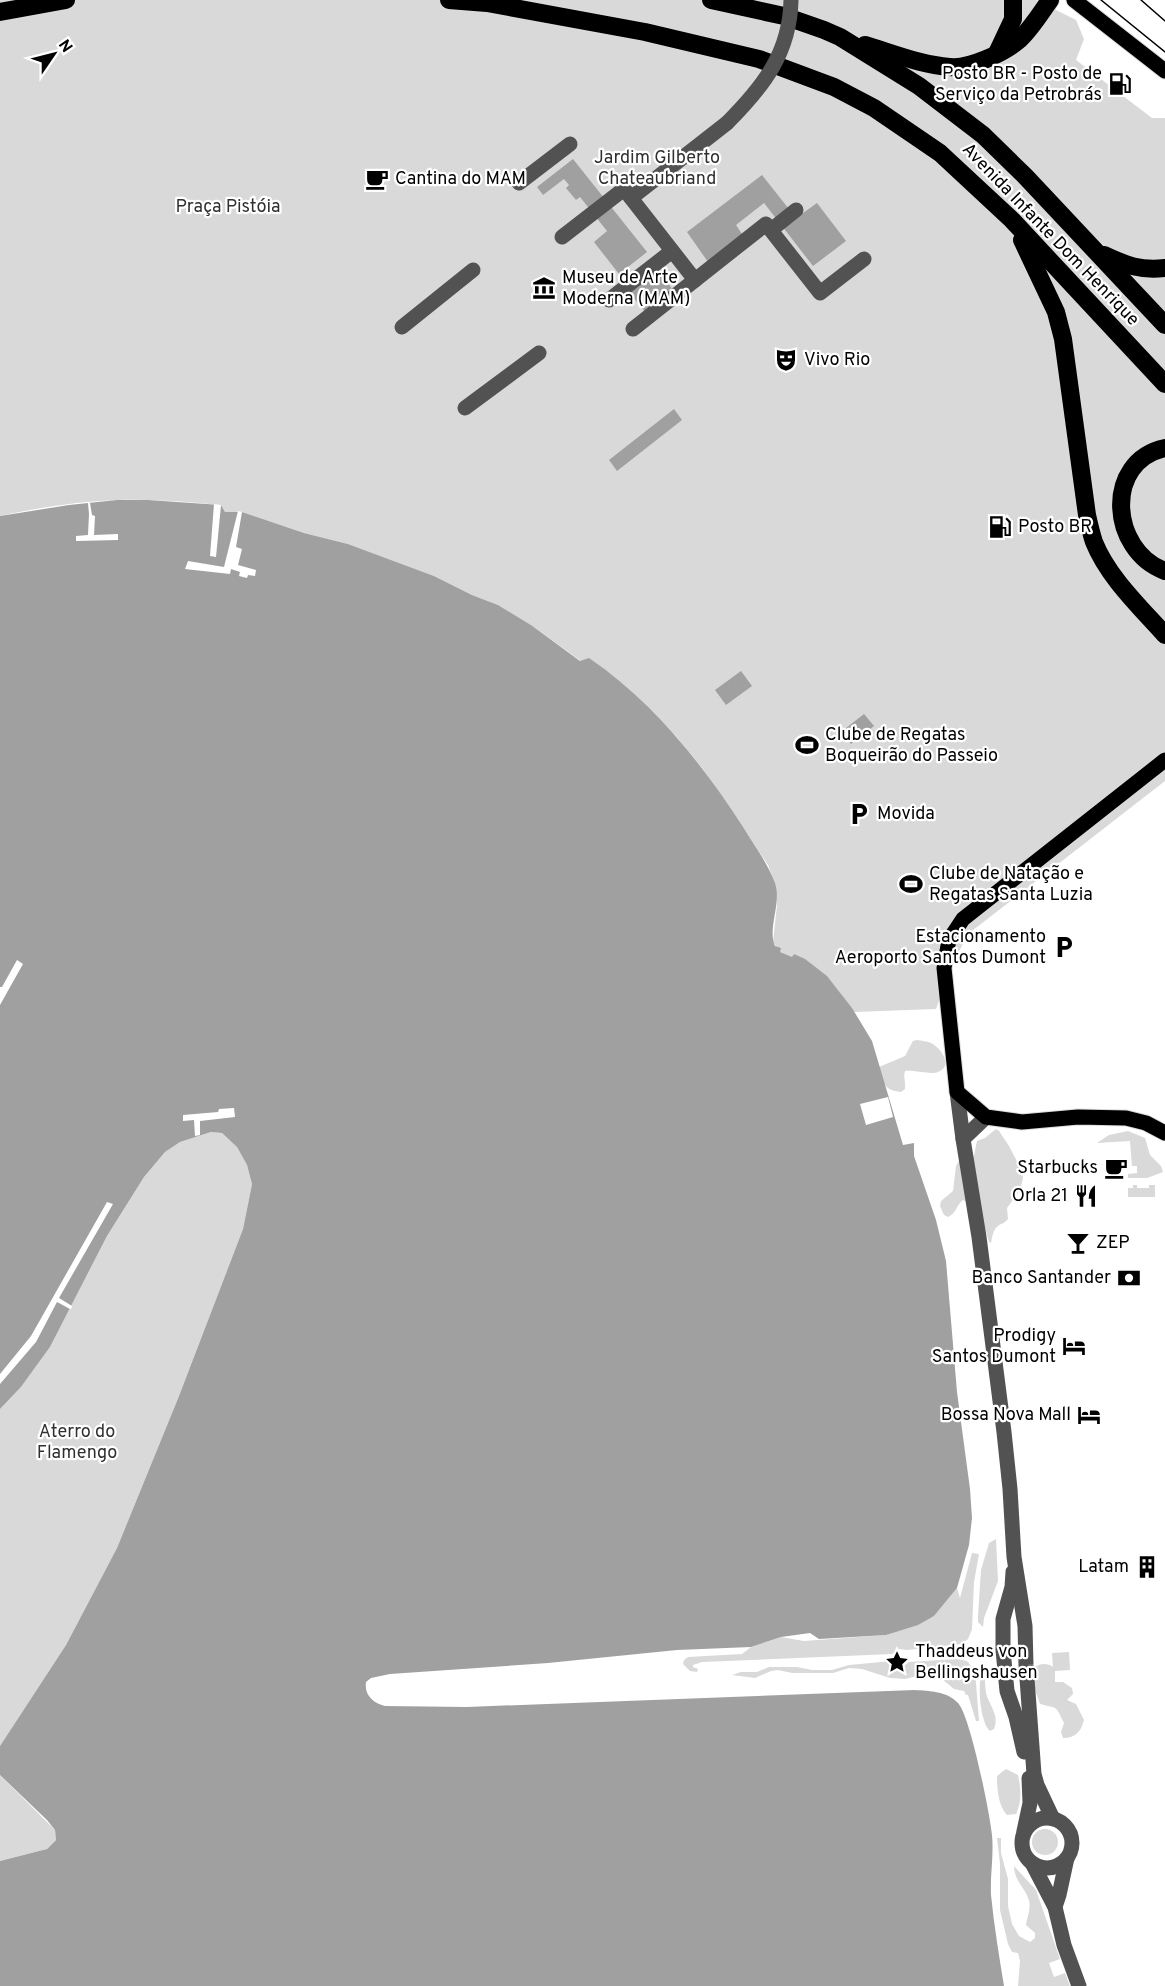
<svg xmlns="http://www.w3.org/2000/svg" width="1165" height="1986" font-family="Overpass,sans-serif">
<rect width="100%" height="100%" fill="#fff"/>
<!-- green -->
<g fill="#d9d9d9">
<path d="M0,0H1036L1076,20L1084,39L1076,60L1152,118H1165V781L968,934L951,967L936,1009L854,1012L834,985L794,954L792,958L780,952L773,942L777,905L776,887L768,865L724,799L699,764L675,735L581,661L531,625L498,605L472,595L434,576L348,544L304,533L242,512H225L221,505C187,502 153,499 119,500C80,501 38,508 0,516Z"/>
<path d="M917,1040C922,1041 927,1041 931,1043C941,1048 954,1066 938,1072C932,1075 914,1070 905,1071C903,1078 906,1082 905,1089L901,1092C883,1090 884,1083 879,1067L905,1056L913,1041Z"/>
<path d="M996,1129L999,1131L1009,1146L1021,1169L1023,1178L1020,1190L1007,1208L1008,1219C1004,1224 1002,1223 998,1226C993,1229 992,1238 991,1243L989,1242L983,1221L967,1202L963,1200C956,1205 957,1213 948,1217L944,1215L940,1206L941,1201L953,1191L956,1166L959,1161C978,1154 972,1163 977,1141L985,1138Z"/>
<polygon points="1128,1131 1145,1138 1150,1155 1161,1166 1163,1172 1147,1178 1128,1178 1128,1174 1137,1173 1137,1166 1132,1166 1130,1141 1097,1143 1109,1135"/>
<polygon points="211,1132 222,1133 237,1147 247,1165 252,1184 243,1229 179,1396 117,1548 66,1645 0,1746 0,1409 21,1387 50,1347 107,1236 144,1177 165,1152 180,1142"/>
<polygon points="1133,1185 1137,1185 1137,1188 1149,1188 1149,1185 1155,1185 1155,1197 1128,1197 1128,1188 1133,1188"/>
<polygon points="996,1539 998,1581 984,1618 983,1627 978,1622 978,1615 981,1570 989,1543"/>
<polygon points="972,1553 979,1554 974,1582 972,1629 968,1639 962,1644 907,1650 899,1649 892,1654 702,1662 693,1665 693,1667 698,1669 697,1672 690,1671 683,1664 684,1660 688,1657 742,1654 751,1647 781,1637 804,1641 886,1635 934,1616 957,1588 960,1598"/>
<path d="M1069,1652L1070,1670L1055,1671V1682H1063L1072,1688L1073,1694L1067,1700L1076,1704L1084,1720C1081,1732 1075,1738 1063,1738L1061,1732L1064,1723C1055,1704 1058,1709 1040,1704L1035,1690L1032,1669C1039,1664 1046,1662 1053,1667L1052,1653Z"/>
<polygon points="957,1659 967,1661 975,1671 979,1721 976,1721 968,1695 966,1695 964,1691 954,1689 942,1679 933,1676 917,1676 905,1679 890,1678 862,1669 849,1668 833,1673 792,1673 778,1670 771,1671 755,1678 732,1675 741,1672 757,1672 769,1667 797,1667 812,1670 832,1670 849,1665 892,1661 897,1666 904,1666 909,1662"/>
<path d="M984,1669C985,1677 985,1685 986,1693C989,1705 1000,1716 994,1729L990,1731C980,1723 976,1679 984,1669Z"/>
<path d="M1006,1769L1018,1775C1021,1790 1022,1801 1016,1814L1007,1815C998,1806 997,1788 997,1776Z"/>
<polygon points="0,1775 55,1830 56,1840 47,1849 0,1861"/>
<circle cx="1045" cy="1842" r="13"/>
<path d="M997,1838H1001V1853L1008,1879V1906L1012,1924L1019,1936L1030,1942L1035,1938V1933L1026,1925C1027,1917 1031,1910 1029,1901C1026,1888 1014,1881 1014,1866L1036,1890L1060,1959L1049,1963L1054,1977L1065,1973L1070,1986H1018L1020,1961L1018,1953L1012,1952L1008,1944L1000,1910V1864Z"/>
</g>
<!-- water -->
<g fill="#a0a0a0">
<polygon points="573,159 647,252 619,274 594,242 607,231 580,197 576,200 566,188 569,185 564,179 543,195 537,187"/>
<polygon points="762,175 796,218 817,203 846,241 813,266 764,203 736,225 742,234 708,262 687,232"/>
<polygon points="659,271 673,290 645,312 630,293"/>
<polygon points="674,409 682,420 617,471 609,460"/>
<path d="M117,500H148L221,505L225,512H242L304,533L348,544L434,576L472,595L498,605L531,625L580,661L589,658C652,701 702,763 743,827C754,845 767,862 775,883C782,903 767,929 775,946L781,948L780,952L792,957L794,954L805,959L827,976L852,1008L872,1041L903,1145L914,1143V1156L936,1220L946,1261L957,1392L970,1489L972,1518L969,1545L957,1588L934,1616L918,1625L886,1635L819,1639L810,1633L781,1637L751,1647L677,1650L548,1663L390,1674L371,1678L366,1682C364,1695 373,1703 385,1706L467,1707L915,1690C929,1691 947,1691 958,1703C970,1715 990,1814 992,1835C994,1855 990,1875 991,1895C994,1925 999,1956 1004,1986H0V1861L47,1849L56,1840L55,1830L47,1820L0,1775V1746L66,1645L117,1548L179,1396L243,1229L252,1184L247,1165L237,1147L222,1133L211,1132L180,1142L165,1152L144,1177L107,1236L50,1347L21,1387L0,1409V516L69,505Z"/>
<polygon points="741,671 752,686 726,705 715,690"/>
<polygon points="864,714 874,726 851,744 841,732"/>
</g>
<!-- pier -->
<g fill="#fff">
<polygon points="88,503 90,503 92,515 95,516 94,535 118,534 118,540 76,541 76,536 88,535 89,514"/>
<polygon points="214,504 221,505 216,557 210,556"/>
<polygon points="238,511 242,512 236,547 242,549 238,565 256,570 255,576 248,575 247,578 239,576 240,572 231,569 230,574 185,569 188,561 224,567"/>
<polygon points="17,960 23,964 0,1005 0,987 2,987"/>
<polygon points="888,1097 893,1117 866,1125 860,1104"/>
<polygon points="234,1108 235,1117 200,1121 200,1135 195,1136 194,1120 183,1121 183,1115 218,1112 219,1109"/>
<polygon points="107,1202 113,1204 59,1298 72,1306 72,1308 70,1309 57,1302 36,1342 0,1384 0,1374 31,1336"/>
</g>
<g fill="none" stroke-linecap="round" stroke-linejoin="round">
<!-- minor-tunnel -->
<g stroke="#d9d9d9" stroke-width="15" stroke-dasharray="15 8" stroke-linecap="butt">
<polyline points="473,270 544,215"/>
<polyline points="539,353 609,300"/>
</g>
<!-- major casing -->
<g stroke="#dbdbdb" stroke-width="17">
<g id="major">
<polyline points="1074,0 1165,71"/>
<polyline points="1165,760 963,919 949,940 944,968 957,1092 986,1117 1022,1122 1078,1117 1126,1118 1146,1123 1165,1133"/>
</g>
</g>
<!-- highway casing -->
<g stroke="#dbdbdb" stroke-width="20">
<g id="highway">
<polyline points="449,0 487,3 645,32 759,59 834,87 874,108 940,153 1012,220 1165,384"/>
<polyline points="711,0 784,16 824,30 840,37 919,86 983,135 1025,176 1165,325"/>
<polyline points="0,12 66,0"/>
<path d="M865,45C892,53 921,65 950,67C969,69 1004,53 1019,40C1031,29 1040,14 1050,0"/>
<polyline points="997,53 1013,19 1013,0"/>
<path d="M1022,240L1056,312L1063,339L1087,515C1089,524 1091,533 1094,542C1108,577 1140,607 1165,635"/>
<path d="M1104,255C1125,265 1141,271 1165,268"/>
<path d="M1165,448C1104,461 1109,550 1165,571"/>
</g>
</g>
<!-- minor -->
<g stroke="#525252" stroke-width="15">
<polyline points="519,183 570,144"/>
<polyline points="771,230 796,210"/>
<polyline points="562,237 624,189 631,198"/>
<polyline points="695,280 631,198 727,123"/>
<polyline points="609,300 672,251"/>
<polyline points="402,327 473,270"/>
<polyline points="633,329 766,224 820,293 864,259"/>
<polyline points="465,408 539,353"/>
<polyline points="957,1092 963,1139 979,1237 1004,1432 1010,1489 1014,1557 1025,1626 1026,1665 1034,1774 1037,1785 1053,1819"/>
<polyline points="963,1139 986,1117"/>
<polyline points="1013,1572 1012,1587 1003,1619 1003,1650 1007,1691 1016,1717 1024,1752"/>
<circle cx="1047" cy="1843" r="25"/>
<polyline points="1024,1831 1030,1803 1029,1778"/>
<polyline points="1032,1863 1055,1907 1064,1945 1079,1986"/>
<polyline points="1055,1907 1059,1895 1067,1858"/>
</g>
<!-- major -->
<use href="#major" stroke="#000" stroke-width="15"/>
<!-- highway -->
<use href="#highway" stroke="#000" stroke-width="18"/>
<!-- tram -->
<g stroke="#000" stroke-width="1.5">
<polyline points="1101,0 1165,52"/>
<polyline points="1141,0 1165,21"/>
</g>
<!-- minor-bridge -->
<path stroke="#525252" stroke-width="15" d="M727,123C763,87 790,53 791,0"/>
</g>
<!-- icons -->
<defs>
<g id="fuel-bare" transform="scale(1.8)"><path d="M-5.5-6h7V0h2V4h1.3V-2.5L3-4.5l.8-.8L6-3V5H2.5V1h-1V6h-7ZM-4.2-4.7v3.2H.2V-4.7Z" fill="#000" stroke="#fff" stroke-width="2.5" paint-order="stroke"/></g>
<g id="cafe-bare" transform="scale(1.8)"><path d="M-5.5-4.5H6V0H3Q3 3.5 0 3.5H-2.5Q-5.5 3.5-5.5 0ZM3-3.2v2h1.7v-2ZM-6 4.5H4V6H-6Z" fill="#000" stroke="#fff" stroke-width="2.5" paint-order="stroke"/></g>
<g id="museum-bare" transform="scale(1.8)"><path d="M0-6L6-3V-2H-6V-3ZM-5-1h2V3h-2ZM-1-1h2V3h-2ZM3-1h2V3H3ZM-6 4H6V6H-6Z" fill="#000" stroke="#fff" stroke-width="2.5" paint-order="stroke"/></g>
<g id="theatre-bare" transform="scale(1.8)"><path d="M-5-5.5Q0-4 5-5.5V0Q5 5 0 6Q-5 5-5 0ZM-3.3-2.5H-1v1.5H-3.3ZM1-2.5H3.3v1.5H1ZM-2.8 1Q0 5.5 2.8 1Z" fill="#000" stroke="#fff" stroke-width="2.5" paint-order="stroke"/></g>
<g id="stadium-bare" transform="scale(1.8)"><path d="M0-5a6.5 5 0 1 0 0 10a6.5 5 0 1 0 0-10ZM-3.5-1.8h7v3.6h-7Z" fill="#000" stroke="#fff" stroke-width="2.5" paint-order="stroke"/></g>
<g id="parking-bare" transform="scale(1.8)"><path d="M-3.5-5.5H1a3.5 3.5 0 0 1 0 7H-1V5.5H-3.5ZM-1-3.4V-.6H.8a1.4 1.4 0 0 0 0-2.8Z" fill="#000" stroke="#fff" stroke-width="2.5" paint-order="stroke"/></g>
<g id="restaurant-bare" transform="scale(1.8)"><path d="M-5-6h1v4h1v-4h1v4h1v-4h1v5L-1.5 .5V6h-2V.5L-5-1ZM5-6V6H3V1.5H1.5Q1.5-4 5-6Z" fill="#000" stroke="#fff" stroke-width="2.5" paint-order="stroke"/></g>
<g id="bar-bare" transform="scale(1.8)"><path d="M-6-5H6L.8 .8V4.5H3.5V6h-7V4.5H-.8V.8Z" fill="#000" stroke="#fff" stroke-width="2.5" paint-order="stroke"/></g>
<g id="bank-bare" transform="scale(1.8)"><path d="M-6-4H6V4H-6ZM0-2.3a2.3 2.3 0 1 0 0 4.6a2.3 2.3 0 1 0 0-4.6Z" fill="#000" stroke="#fff" stroke-width="2.5" paint-order="stroke"/></g>
<g id="hotel-bare" transform="scale(1.8)"><path d="M-6-4.5h1.5V1H6V5H4.5V3h-9V5H-6ZM-4 0a1.8 1.8 0 1 1 3.6 0ZM.5 0V-2.5h3Q6-2.5 6 0Z" fill="#000" stroke="#fff" stroke-width="2.5" paint-order="stroke"/></g>
<g id="building-bare" transform="scale(1.8)"><path d="M-4-6H4V6H1V3H-1V6H-4ZM-2.5-4.3h1.7v1.8h-1.7ZM.8-4.3h1.7v1.8H.8ZM-2.5-1h1.7V.8h-1.7ZM.8-1h1.7V.8H.8Z" fill="#000" stroke="#fff" stroke-width="2.5" paint-order="stroke"/></g>
<g id="sight-bare" transform="scale(1.8)"><path d="M0-6L1.8-2.2L6-1.7L2.9 1.2L3.7 5.4L0 3.3L-3.7 5.4L-2.9 1.2L-6-1.7L-1.8-2.2Z" fill="#000" stroke="#fff" stroke-width="2.5" paint-order="stroke"/></g>
</defs>
<g fill-rule="evenodd">
<use href="#fuel-bare" x="1120" y="84"/>
<use href="#cafe-bare" x="377" y="179"/>
<use href="#museum-bare" x="544" y="288"/>
<use href="#theatre-bare" x="786" y="360"/>
<use href="#fuel-bare" x="1000" y="527"/>
<use href="#stadium-bare" x="807" y="745"/>
<use href="#parking-bare" x="859" y="814"/>
<use href="#stadium-bare" x="911" y="884"/>
<use href="#parking-bare" x="1064" y="947"/>
<use href="#cafe-bare" x="1116" y="1168"/>
<use href="#restaurant-bare" x="1086" y="1196"/>
<use href="#bar-bare" x="1078" y="1243"/>
<use href="#bank-bare" x="1129" y="1278"/>
<use href="#hotel-bare" x="1074" y="1346"/>
<use href="#hotel-bare" x="1089" y="1415"/>
<use href="#building-bare" x="1147" y="1567"/>
<use href="#sight-bare" x="897" y="1662"/>
</g>
<g text-anchor="middle" dominant-baseline="central" stroke-width="4.5" stroke-linejoin="round" paint-order="stroke">
<!-- poi labels -->
<g font-size="18" fill="#000" stroke="#fff" text-anchor="start">
<text x="1102" y="74" text-anchor="end">Posto BR - Posto de<tspan x="1102" dy="21">Serviço da Petrobrás</tspan></text>
<text x="395" y="179">Cantina do MAM</text>
<text x="562" y="278">Museu de Arte<tspan x="562" dy="21">Moderna (MAM)</tspan></text>
<text x="804" y="360">Vivo Rio</text>
<text x="1018" y="527">Posto BR</text>
<text x="825" y="735">Clube de Regatas<tspan x="825" dy="21">Boqueirão do Passeio</tspan></text>
<text x="877" y="814">Movida</text>
<text x="929" y="874">Clube de Natação e<tspan x="929" dy="21">Regatas Santa Luzia</tspan></text>
<text x="1046" y="937" text-anchor="end">Estacionamento<tspan x="1046" dy="21">Aeroporto Santos Dumont</tspan></text>
<text x="1098" y="1168" text-anchor="end">Starbucks</text>
<text x="1068" y="1196" text-anchor="end">Orla 21</text>
<text x="1096" y="1243">ZEP</text>
<text x="1111" y="1278" text-anchor="end">Banco Santander</text>
<text x="1056" y="1336" text-anchor="end">Prodigy<tspan x="1056" dy="21">Santos Dumont</tspan></text>
<text x="1071" y="1415" text-anchor="end">Bossa Nova Mall</text>
<text x="1129" y="1567" text-anchor="end">Latam</text>
<text x="915" y="1652">Thaddeus von<tspan x="915" dy="21">Bellingshausen</tspan></text>
</g>
<!-- park labels -->
<g font-size="18" fill="#303030" stroke="#fff">
<text x="657" y="158">Jardim Gilberto<tspan x="657" dy="21">Chateaubriand</tspan></text>
<text x="228" y="207">Praça Pistóia</text>
<text x="77" y="1432">Aterro do<tspan x="77" dy="21">Flamengo</tspan></text>
</g>
<!-- street labels -->
<g font-size="18" fill="#000" stroke="#fff">
<text transform="translate(1050 235) rotate(46)">Avenida Infante Dom Henrique</text>
</g>
</g>
<!-- north arrow -->
<g transform="translate(54 54) rotate(55)" stroke="#ffffff" stroke-width="4.5" paint-order="stroke">
<path d="M0-4.5L10 22L0 15L-10 22Z" fill="#000000"/>
<text y="-9" font-size="16" font-weight="bold" text-anchor="middle" fill="#000000">N</text>
</g>
</svg>
